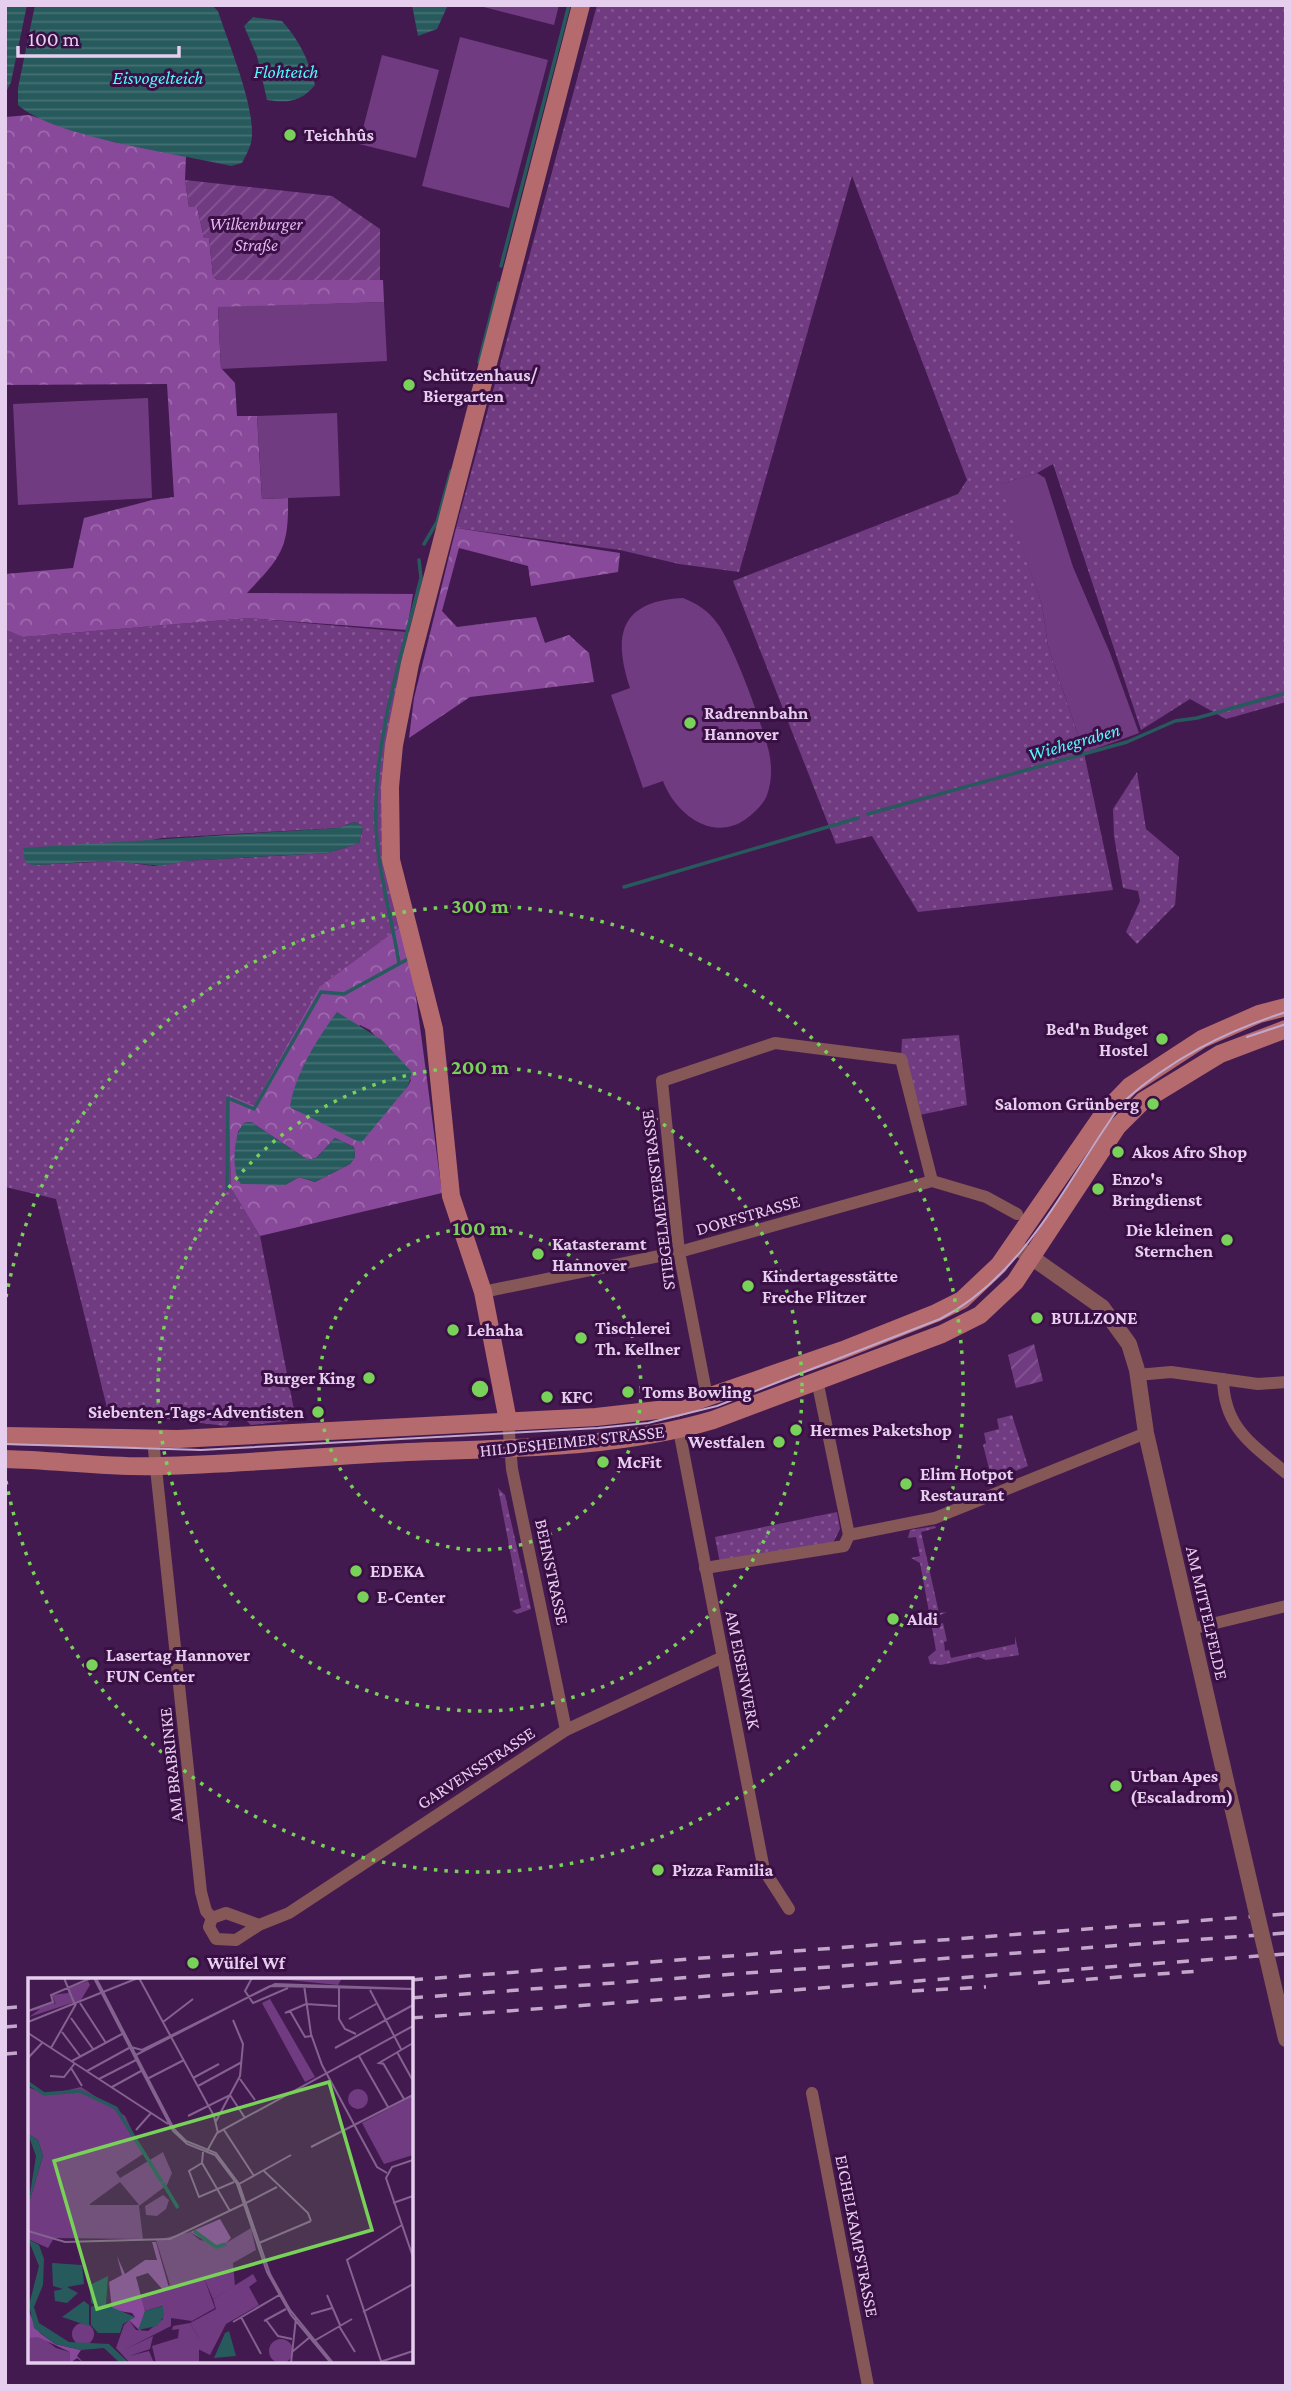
<svg xmlns="http://www.w3.org/2000/svg" width="1291" height="2391" font-family="'Crimson Pro',serif">
<defs>
<pattern id="grass-dots" width="8" height="8" patternUnits="userSpaceOnUse" patternTransform="scale(1.75)"><rect width="8" height="8" fill="#713b81"/><path d="M2 2h.1M6 6h.1" fill="none" stroke="#855693" stroke-width="1.8" stroke-linecap="round"/></pattern>
<pattern id="forest-crowns" width="20" height="18" patternUnits="userSpaceOnUse" patternTransform="scale(1.75)"><rect width="20" height="18" fill="#88499a"/><path d="M2 6a3 3 0 1 1 6 0M12 15a3 3 0 1 1 6 0" fill="none" stroke="#9e6aad"/></pattern>
<pattern id="garden-furrows" width="10" height="10" patternUnits="userSpaceOnUse" patternTransform="scale(1.75)"><rect width="10" height="10" fill="#713b81"/><path d="M-1 1l2-2M0 10L10 0M9 11l2-2" fill="none" stroke="#855693"/></pattern>
<pattern id="water-rules" width="6" height="5" patternUnits="userSpaceOnUse" patternTransform="scale(1.75)"><rect width="6" height="5" fill="#265a5c"/><path d="M0 2.5h6" fill="none" stroke="#467074"/></pattern>
</defs>
<rect width="100%" height="100%" fill="#431a4f"/>
<!-- grass -->
<g fill="url(#grass-dots)" fill-rule="evenodd">
<polygon points="597,5 1286,5 1286,702 1226,719 1190,699 1141,730 1053,464 1037,473 1001,484 1042,605 1048,646 1084,753 1113,890 918,912 872,836 836,844 733,581 958,494 967,480 852,176 739,572 679,564 620,550 456,528"/>
<path d="M249,618L418,633L394,745L400,927L319,987L254,1105L228,1094L231,1188L260,1236L296,1420L251,1425L245,1419H231L226,1426L108,1412L56,1199L5,1187V626L6,630L23,637ZM355,822L363,827L359,843L328,853L183,861L153,866L118,861L32,865L162,838L338,828Z"/>
<polygon points="1137,772 1146,829 1179,857 1175,905 1137,944 1126,932 1140,901 1138,891 1123,888 1114,836 1113,809"/>
<polygon points="959,1035 967,1105 915,1116 901,1059 902,1039"/>
<polygon points="1012,1415 1028,1466 992,1480 983,1445 986,1443 984,1433 999,1429 997,1419"/>
<polygon points="498,1488 505,1495 531,1609 517,1614 512,1611 521,1608"/>
<polygon points="837,1512 840,1529 833,1543 720,1563 715,1537"/>
<polygon points="935,1526 936,1528 921,1532 939,1613 947,1612 938,1616 940,1624 943,1623 947,1641 944,1642 945,1651 949,1650 951,1658 1015,1644 1015,1636 1019,1655 986,1660 978,1657 941,1665 930,1664 928,1657 936,1650 920,1563 911,1558 920,1556 916,1537 908,1538 910,1530"/>
</g>
<!-- forest -->
<g fill="url(#forest-crowns)" fill-rule="evenodd">
<path d="M29,115L114,142L186,156L185,180L189,207H197L204,238H209L213,276L217,280H383L384,302L218,308L221,368L235,383L237,416H257L262,499L288,498C289,549 281,557 247,593L413,594L407,630L249,618L23,637L6,630L5,574L73,568L84,518L152,500L174,497L167,384L5,385V117Z"/>
<polygon points="456,528 620,553 618,572 531,586 528,566 459,548 442,611 457,627 536,617 545,643 569,635 589,653 594,682 470,697 409,738 414,698"/>
<path d="M400,927L415,989L442,1193L260,1236L231,1188L228,1094L254,1105L319,987ZM360,1025L370,1030L411,1080L408,1086L382,1114L315,1118L291,1108ZM251,1122L308,1160L316,1158L335,1138L354,1147L355,1157L350,1164L315,1182L299,1177L285,1185L238,1180L236,1149L238,1132L244,1123Z"/>
</g>
<!-- garden -->
<g fill="url(#garden-furrows)">
<polygon points="185,180 332,196 380,229 380,280 217,280 213,276 209,238 204,238 197,207 189,207"/>
<polygon points="1034,1344 1043,1381 1016,1388 1008,1355"/>
</g>
<!-- pitch -->
<g fill="#713b81">
<polygon points="476,5 559,5 554,25"/>
<polygon points="460,37 548,60 509,208 422,186"/>
<polygon points="382,55 439,70 416,158 359,144"/>
<polygon points="384,302 387,361 221,369 218,307"/>
<polygon points="148,398 152,498 18,505 13,404"/>
<polygon points="337,413 340,496 262,499 257,416"/>
<polygon points="1037,473 1045,478 1073,567 1110,653 1139,733 1084,753 1048,646 1042,605 1000,484"/>
<path d="M683,598C697,604 708,610 717,623C733,643 763,726 769,752C772,767 772,781 767,795C764,804 754,813 746,819C712,843 675,813 663,781L643,788L611,695L630,688C612,634 621,601 683,598Z"/>
</g>
<!-- water -->
<g fill="url(#water-rules)">
<polygon points="5,5 27,5 11,82 5,94"/>
<path d="M35,5H212L218,11C228,43 258,112 251,143C249,150 245,157 242,163L231,166C180,154 53,137 18,105V88Z"/>
<polygon points="412,5 448,5 437,29 418,36"/>
<path d="M253,17L282,21C299,40 309,60 315,85C301,102 288,103 267,100L257,56L244,26Z"/>
<path d="M355,822L363,827L359,843L328,853L183,861C160,869 142,863 119,862C90,860 60,865 32,865L25,862L23,848L338,828Z"/>
<path d="M337,1012L382,1040L412,1072L408,1086L361,1143L290,1107C294,1076 318,1037 337,1012Z"/>
<path d="M251,1122L308,1160L316,1158L335,1138L354,1147L355,1157L350,1164L315,1182L299,1177L285,1185L241,1184C231,1173 233,1134 244,1123Z"/>
</g>
<g fill="none" stroke-linecap="round" stroke-linejoin="round">
<!-- stream -->
<g stroke="#265a5c" stroke-width="3.5">
<polyline points="501,266 569,5"/>
<polyline points="479,362 499,283"/>
<polyline points="424,544 437,522 451,471"/>
<polyline points="868,814 1127,742 1175,721 1197,718 1286,693"/>
<polyline points="624,887 858,818"/>
<path d="M399,963C392,920 377,867 376,825C373,742 401,658 421,578L419,560"/>
<polyline points="227,1189 228,1098 254,1109 321,992 344,994 408,959"/>
</g>
<!-- minor -->
<g stroke="#855757" stroke-width="12">
<polyline points="483,1292 679,1252 932,1181 986,1197 1017,1214"/>
<polyline points="1137,1375 1171,1372 1258,1384 1286,1382"/>
<path d="M1223,1379C1224,1428 1252,1444 1286,1473"/>
<polyline points="817,1380 849,1535"/>
<polyline points="707,1397 679,1252 662,1081 775,1043 901,1059 932,1181"/>
<polyline points="508,1421 512,1469 566,1730"/>
<polyline points="679,1430 764,1870 789,1909"/>
<polyline points="153,1440 201,1892 206,1911 212,1918"/>
<polyline points="705,1568 844,1546 849,1535 935,1518 1146,1433"/>
<polyline points="1191,1629 1286,1606"/>
<polyline points="259,1925 226,1913 212,1918 209,1927 216,1939 236,1940 259,1925 289,1913 566,1730 723,1657"/>
<polyline points="812,2093 868,2386"/>
</g>
<!-- tertiary -->
<polyline stroke="#855757" stroke-width="16" points="1014,1245 1102,1307 1129,1344 1137,1370 1146,1433 1230,1798"/>
<!-- secondary -->
<g stroke="#b56b6d" stroke-width="18">
<polyline points="508,1421 483,1292 451,1196 434,1029 391,860 390,787 394,745 410,664 581,5"/>
<polyline points="5,1436 178,1439 596,1417 676,1408 843,1350 936,1313 962,1300 999,1265 1104,1113 1130,1086 1202,1039 1259,1014 1286,1007"/>
<path d="M5,1459C56,1460 108,1468 159,1466C242,1464 325,1456 408,1452C510,1448 615,1449 713,1420L942,1334L980,1315L1015,1282L1117,1127L1143,1101L1220,1054L1286,1029"/>
</g>
<!-- tram -->
<g stroke="#c2a7cb" stroke-width="2">
<polyline points="1247,1037 1286,1024"/>
<path d="M5,1444L201,1450L598,1428L648,1423L717,1406L940,1319C1027,1274 1067,1178 1123,1102C1171,1059 1224,1032 1286,1012"/>
</g>
<!-- rail -->
<g stroke="#c2a7cb" stroke-width="3.5" stroke-dasharray="12 12" stroke-linecap="butt">
<polyline points="411,1980 1286,1914"/>
<polyline points="1038,1983 1199,1971"/>
<polyline points="912,1991 986,1987"/>
<polyline points="411,1998 1286,1933"/>
<polyline points="5,2008 30,2006"/>
<polyline points="411,2018 1286,1954"/>
<polyline points="5,2027 30,2025"/>
<polyline points="5,2054 30,2052"/>
</g>
<!-- tertiary-bridge -->
<polyline stroke="#855757" stroke-width="16" points="1230,1798 1286,2039"/>
</g>
<!-- distance rings -->
<g fill="none" stroke="#78d158" stroke-width="3.5" stroke-dasharray="3.5 7">
<circle cx="480" cy="1389" r="161"/>
<circle cx="480" cy="1389" r="322"/>
<path d="M6 1297A483 483 0 1 1 6 1481"/>
</g>
<!-- markers -->
<g fill="#78d158" stroke="#390f44" stroke-width="2.5">
<circle cx="290" cy="135" r="7"/>
<circle cx="409" cy="385" r="7"/>
<circle cx="690" cy="723" r="7"/>
<circle cx="1162" cy="1039" r="7"/>
<circle cx="1153" cy="1104" r="7"/>
<circle cx="1118" cy="1152" r="7"/>
<circle cx="1098" cy="1189" r="7"/>
<circle cx="1227" cy="1240" r="7"/>
<circle cx="538" cy="1254" r="7"/>
<circle cx="748" cy="1286" r="7"/>
<circle cx="1037" cy="1318" r="7"/>
<circle cx="453" cy="1330" r="7"/>
<circle cx="581" cy="1338" r="7"/>
<circle cx="369" cy="1378" r="7"/>
<circle cx="628" cy="1392" r="7"/>
<circle cx="547" cy="1397" r="7"/>
<circle cx="318" cy="1412" r="7"/>
<circle cx="796" cy="1430" r="7"/>
<circle cx="779" cy="1442" r="7"/>
<circle cx="603" cy="1462" r="7"/>
<circle cx="906" cy="1484" r="7"/>
<circle cx="356" cy="1571" r="7"/>
<circle cx="363" cy="1597" r="7"/>
<circle cx="893" cy="1619" r="7"/>
<circle cx="92" cy="1665" r="7"/>
<circle cx="1116" cy="1786" r="7"/>
<circle cx="658" cy="1870" r="7"/>
<circle cx="193" cy="1963" r="7"/>
</g>
<g text-anchor="middle" dominant-baseline="central" stroke-width="6" stroke-linejoin="round" paint-order="stroke">
<!-- poi labels -->
<g font-size="18" font-weight="bold" fill="#e6ceee" stroke="#390f44" text-anchor="start">
<text x="304" y="135">Teichhûs</text>
<text x="423" y="375">Schützenhaus/<tspan x="423" dy="21">Biergarten</tspan></text>
<text x="704" y="713">Radrennbahn<tspan x="704" dy="21">Hannover</tspan></text>
<text x="1148" y="1029" text-anchor="end">Bed'n Budget<tspan x="1148" dy="21">Hostel</tspan></text>
<text x="1139" y="1104" text-anchor="end">Salomon Grünberg</text>
<text x="1132" y="1152">Akos Afro Shop</text>
<text x="1112" y="1179">Enzo's<tspan x="1112" dy="21">Bringdienst</tspan></text>
<text x="1213" y="1230" text-anchor="end">Die kleinen<tspan x="1213" dy="21">Sternchen</tspan></text>
<text x="552" y="1244">Katasteramt<tspan x="552" dy="21">Hannover</tspan></text>
<text x="762" y="1276">Kindertagesstätte<tspan x="762" dy="21">Freche Flitzer</tspan></text>
<text x="1051" y="1318">BULLZONE</text>
<text x="595" y="1328">Tischlerei<tspan x="595" dy="21">Th. Kellner</tspan></text>
<text x="467" y="1330">Lehaha</text>
<text x="355" y="1378" text-anchor="end">Burger King</text>
<text x="642" y="1392">Toms Bowling</text>
<text x="561" y="1397">KFC</text>
<text x="304" y="1412" text-anchor="end">Siebenten-Tags-Adventisten</text>
<text x="810" y="1430">Hermes Paketshop</text>
<text x="765" y="1442" text-anchor="end">Westfalen</text>
<text x="617" y="1462">McFit</text>
<text x="920" y="1474">Elim Hotpot<tspan x="920" dy="21">Restaurant</tspan></text>
<text x="370" y="1571">EDEKA</text>
<text x="377" y="1597">E-Center</text>
<text x="907" y="1619">Aldi</text>
<text x="106" y="1655">Lasertag Hannover<tspan x="106" dy="21">FUN Center</tspan></text>
<text x="1130" y="1776">Urban Apes<tspan x="1130" dy="21">(Escaladrom)</tspan></text>
<text x="672" y="1870">Pizza Familia</text>
<text x="207" y="1963">Wülfel Wf</text>
</g>
<!-- park labels -->
<g font-size="18" font-style="italic" fill="#e5b4f4" stroke="#390f44">
<text x="256" y="224">Wilkenburger<tspan x="256" dy="21">Straße</tspan></text>
</g>
<!-- street labels -->
<g font-size="18" fill="#e6ceee" stroke="#390f44">
<text transform="translate(658 1200) rotate(-97)">STIEGELMEYERSTRASSE</text>
<text transform="translate(748 1215) rotate(-16)">DORFSTRASSE</text>
<text transform="translate(572 1441) rotate(-6)">HILDESHEIMER STRASSE</text>
<text transform="translate(552 1572) rotate(78)">BEHNSTRASSE</text>
<text transform="translate(1207 1613) rotate(77)">AM MITTELFELDE</text>
<text transform="translate(743 1670) rotate(79)">AM EISENWERK</text>
<text transform="translate(171 1765) rotate(-96)">AM BRABRINKE</text>
<text transform="translate(476 1768) rotate(-33)">GARVENSSTRASSE</text>
<text transform="translate(857 2236) rotate(79)">EICHELKAMPSTRASSE</text>
</g>
<!-- water labels -->
<g font-size="19" font-style="italic" fill="#50f9fe" stroke="#390f44">
<text x="286" y="71">Flohteich</text>
<text x="158" y="77">Eisvogelteich</text>
<text transform="translate(1074 742) rotate(-16)">Wiehegraben</text>
</g>
</g>
<!-- overview -->
<g transform="translate(28 1978)">
<rect width="385" height="385" fill="#431a4f"/>
<path d="M0,109L19,117L53,109L97,138L115,176L88,194L92,200L135,174L144,195L139,207L111,228L115,261L26,260L20,270L0,261V228L15,178L10,162L0,156ZM92,204L111,227H62V226ZM320 121a10 10 0 1 1 20 0a10 10 0 1 1-20 0ZM223,250L228,272L205,285L207,308L185,321L176,300L187,330L164,343L143,340V348L96,372L125,358L122,371L101,378L121,373L126,385H102L88,370L96,347L101,342L108,352L120,353L135,341L134,328L117,333L113,319L142,307L128,262L162,254L172,262L198,265ZM0,340L3,351L28,370L42,374V385H0ZM44 356a11 11 0 1 1 22 0a11 11 0 1 1-22 0ZM162,345L171,360V385H128L124,368L150,360L151,351L144,352L145,348ZM241 373a12 12 0 1 1 24 0a12 12 0 1 1-24 0Z" fill="#713b81" fill-rule="evenodd"/>
<path d="M192,241L203,260L198,265L187,269L162,254ZM124,264H128L141,310L135,312L120,295L108,299L117,333L112,353L101,342L107,339L104,335L84,332L81,304L94,297L89,278L97,296L117,282H129ZM1,334L12,355L27,366L53,372L49,378L56,385L49,380L42,385V374L10,359L0,360Z" fill="#88499a"/>
<path d="M240,0H330H314L310,7Z" fill="#713b81"/>
<path d="M60,3L62,7L53,22L1,39L12,31L0,34L25,23L28,27L24,17L40,15L41,10ZM242,21L287,99L277,104L234,25ZM385,118V177L356,186L334,145Z" fill="#713b81"/>
<path d="M135,217L141,222L138,231L129,238L118,237L117,228ZM225,296L229,303L221,309L231,327L198,346L182,377L168,370L171,360L162,345L188,331L185,321Z" fill="#713b81"/>
<path d="M0,156L10,162L15,178L0,228L8,178ZM0,261L11,267L16,281L15,307L6,329L11,345L41,364L81,366L101,385H92L76,370L53,372L27,366L6,350L1,327L11,288ZM24,285L54,287L56,306L39,309L50,315L39,325L27,323L26,313L35,311L25,308ZM80,298L78,327L107,339L95,346L92,355H70L63,347V329L68,327L63,325L62,307ZM56,323L61,327V348L34,339ZM135,328L136,338L129,348L110,352L117,333ZM201,353L208,378L186,380L197,355Z" fill="#265a5c"/>
<path fill="none" stroke="#265a5c" stroke-width="3.5" d="M0,105L16,116L52,113L88,130L134,204M135,205L150,230M166,253L188,269L198,266"/>
<path fill="none" stroke="#84628f" stroke-width="2" d="M36,0L47,27M66,0L145,153L159,166L187,177L209,206L239,294L263,337L303,385M68,0L146,151L158,163L188,175L211,206L242,296L262,332L305,385M111,0L186,138L190,155M224,0L217,13L225,25L260,10M276,7L283,56L294,87L349,189L359,195M311,10V41L317,51L328,56M342,12L373,71M52,25L78,65M0,33L25,24L23,17L63,0M262,33L277,59L283,58M257,35L278,26L309,28M43,40L65,71M321,41L348,26M0,44L110,0M135,44L165,21M34,54L52,78M0,55L140,146M103,69L114,72L247,6L385,11M23,70L48,26M307,70L385,27M369,74L385,103M106,78L242,8L385,11M331,78L360,129M0,80L15,64M44,83L94,56M355,85L376,121M356,86L351,85L385,65M43,90L54,108M59,93L101,70M22,98L36,99L47,85M165,100L191,86M71,101L108,82M119,101L156,82M212,101L227,122M170,108L214,84M84,109L113,93M160,138L202,117L217,140M187,145L212,98L215,66L205,42M108,152L123,135M196,152L226,198M283,169L385,117M179,173L189,155L385,48M175,174L174,185L202,233M385,182L364,189L358,200L385,279M174,185L161,193L171,219L206,204M236,193L280,235L283,243M211,206L263,177M365,225L385,218M216,226L249,209M0,253L37,264L142,261L216,226M231,265L283,243M299,317L312,347M335,334L385,306M283,336L304,330M213,339L233,376M238,342L250,358L264,361M236,343L258,331M205,344L253,316M311,348L327,374M286,363L324,341M264,374L282,359M353,383L319,282L374,247M352,384L385,373M263,385L268,340"/>
<path fill="#78d158" fill-opacity="0.15" stroke="#78d158" stroke-width="3.5" d="M301,104L344,252L69,331L26,183Z"/>
<rect width="385" height="385" fill="none" stroke="#e6ceee" stroke-width="3.5"/>
</g>
<circle cx="480" cy="1389" r="10" fill="#78d158" stroke="#390f44" stroke-width="3.5"/>
<g font-size="21" text-anchor="middle" font-weight="bold" fill="#78d158" stroke="#390f44" stroke-width="6" stroke-linejoin="round" paint-order="stroke">
<text x="480" y="913">300 m</text>
<text x="480" y="1074">200 m</text>
<text x="480" y="1235">100 m</text>
</g>
<!-- border -->
<rect width="1291" height="2391" fill="none" stroke="#e6ceee" stroke-width="14"/>
<!-- scale -->
<path d="M18 46v10h161v-10" fill="none" stroke="#e6ceee" stroke-width="3.5"/>
<text x="28" y="46" font-size="21" fill="#e6ceee" stroke="#390f44" stroke-width="5" paint-order="stroke">100 m</text>
</svg>
